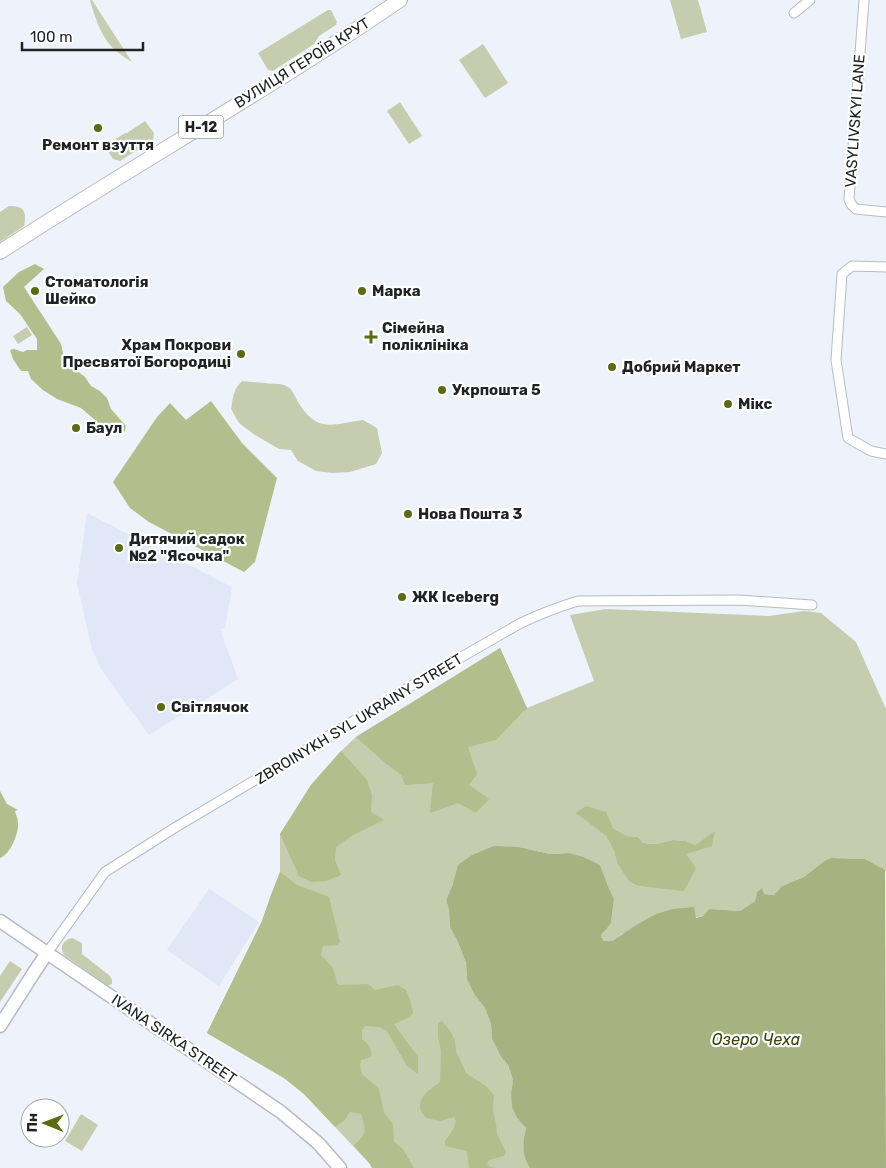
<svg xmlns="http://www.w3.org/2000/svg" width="886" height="1168" font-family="Rubik,sans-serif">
<rect width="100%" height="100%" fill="#eef2fa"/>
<!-- built -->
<g fill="#e0e7f6">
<polygon points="87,513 232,587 225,628 220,629 238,679 149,735 101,669 92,649 77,583"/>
<polygon points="209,889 259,922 219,986 167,950"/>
</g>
<!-- green -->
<g fill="#c5cdae" fill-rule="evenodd">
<path d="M90,0H92L132,62C124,57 116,52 110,45C100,33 94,15 90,0Z"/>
<polygon points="670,0 698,0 707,32 681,39"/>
<polygon points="328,10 331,10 337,22 336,25 319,36 314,44 273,71 268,70 258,53"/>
<polygon points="483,44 508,83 485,98 459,60"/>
<polygon points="400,102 422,136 409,144 387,111"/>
<polygon points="145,121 154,133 153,140 120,161 113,159 105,146 125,133 127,133"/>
<path d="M9,206C24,206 27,211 24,226L0,242V212Z"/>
<polygon points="27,327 32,335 18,344 13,336"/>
<path d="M242,381C250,382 257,382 265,383C273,385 280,382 288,387C293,390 295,397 298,402C318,434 332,424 363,420L377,428L382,453L376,464L350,472L332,473L316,471L298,461L291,450L279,449L255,435L239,423L231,409C233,397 233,390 242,381Z"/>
<path d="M606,609L769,616L804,611L821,613L856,642L886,709V871L865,859L831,858L824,861L804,877L782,886L774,895L764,894L762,889L757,893L755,901L740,911L709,909L703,916L622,934L612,941H602L601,935L606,930L611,923L614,899L608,886L600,866L569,853L550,854L519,847L453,884L446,900L449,910L450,927L457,940L466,963L467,979L474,994L485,1008L491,1024L492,1039L501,1057L508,1065L513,1080L511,1093L517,1118L526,1128C522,1143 523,1155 530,1168H372L370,1164L304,1094L284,1078L207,1033L262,921L271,895L280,872V834L311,785L341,751L356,737L500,648L527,708L594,681L570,615ZM577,813L613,828L627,836L638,837L643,843L656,844L672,840L686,841L695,845L714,832L686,854L660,888L638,886L617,863L614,851L606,836Z"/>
<path d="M72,938L82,943V954L110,976L112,980V984L110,985H107L64,955C59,947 63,940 72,938Z"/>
<polygon points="10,961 22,969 0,1002 0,976"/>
<polygon points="81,1114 98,1125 82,1151 65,1141"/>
</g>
<!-- forest -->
<g fill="#b2be8c">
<polygon points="35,264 44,269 24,287 61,344 65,362 85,377 91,386 100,391 107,398 111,409 126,426 125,431 122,434 102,426 81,408 57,399 43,390 31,379 28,371 21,371 13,359 10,350 14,349 23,352 27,350 37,350 37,339 20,314 6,301 3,287 19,272"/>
<polygon points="211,401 242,443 277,478 255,562 244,572 149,522 130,508 113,482 157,417 170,403 186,420"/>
<polygon points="500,648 527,708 496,740 468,747 477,774 469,785 489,799 476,813 458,803 430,813 433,783 405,785 401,775 384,762 356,737"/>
<polygon points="341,751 367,780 372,795 371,812 384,820 353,835 336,847 335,860 341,875 326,881 311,882 299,876 280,834 311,785"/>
<path d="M0,791L7,804L18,810L15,811C16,815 18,819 18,823C19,833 10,855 0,858Z"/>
<polygon points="586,806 606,812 613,828 627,836 638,837 643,843 656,844 672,840 686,841 695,845 715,831 712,846 686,854 696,868 684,891 638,886 629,881 617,863 614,851 606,836 576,813"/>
<path d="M280,872L297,885L329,897L340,942L337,945L323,946L321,955L333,968L338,985L368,984L375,990L398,985L406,990L410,999L413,1013L410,1017L394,1024L418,1057V1074L407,1066L387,1031L379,1027L365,1026L362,1030V1039C368,1044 373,1048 371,1057L361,1060L360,1065L362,1074L379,1089L384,1113L393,1124L394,1142L403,1149L414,1168H372L370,1164L354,1146C366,1133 367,1132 361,1114L350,1112L344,1121L335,1127L304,1094L284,1078L207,1033L262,921L271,895Z"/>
<path d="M442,1021L451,1032L455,1041L456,1051L466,1073L486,1086L494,1095L493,1110L496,1124L497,1134L506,1152L504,1156L489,1160L487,1164L491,1167L495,1168H469L467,1151L445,1146V1141L453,1130L456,1121L454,1117L440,1121L426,1118C424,1115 420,1111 420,1107C420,1095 432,1088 440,1082L441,1051L438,1037V1023Z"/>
</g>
<!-- water -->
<path fill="#a6b280" d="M494,846L519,847L550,854L569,853L583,857L600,865L608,886L614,899L611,923L606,930L601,935L603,941H612L638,924L656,914L673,909L694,907L696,918L703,916L709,909L740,911L755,901L757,892L762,888L764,894L774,895L782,886L804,877L824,861L831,858L865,859L885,870L886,1168H530C522,1155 522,1143 526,1128L517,1118L512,1107L511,1093L513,1080L508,1065L501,1057L492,1039L491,1024L485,1008L474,994L467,979L466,963L457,940L450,927L449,910L446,900L453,884L458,865L472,855Z"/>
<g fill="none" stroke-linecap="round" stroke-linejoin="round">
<!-- street casing -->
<g stroke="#b7bbc2" stroke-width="11">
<g id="street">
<polyline points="864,0 849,199 851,204 856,209 886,212"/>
<polyline points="794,13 810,0"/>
<polyline points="886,267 852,266 842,274 836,360 848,438 871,451 886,454"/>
<path d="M47,953L105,872L176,827L289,760L416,683L521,623C540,614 558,607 578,601L739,600L812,605"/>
</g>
</g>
<!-- secondary casing -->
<g stroke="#b7bbc2" stroke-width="15">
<g id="secondary">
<polyline points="0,921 281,1112 318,1143 340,1168"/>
<polyline points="0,1026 33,974 47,953"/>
</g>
</g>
<!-- primary casing -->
<g stroke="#b7bbc2" stroke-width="16">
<path id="primary" d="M0,252C132,166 270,89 400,0"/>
</g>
<!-- street -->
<use href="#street" stroke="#fff" stroke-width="9"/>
<!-- secondary -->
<use href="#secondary" stroke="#fff" stroke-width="12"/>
<!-- primary -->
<use href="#primary" stroke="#fff" stroke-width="14"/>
</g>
<!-- markers -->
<g fill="#5b6a13" stroke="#fff" stroke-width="2">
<circle cx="98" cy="128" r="5"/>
<circle cx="35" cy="291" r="5"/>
<circle cx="362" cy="291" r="5"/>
<path d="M368.5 329.5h5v5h5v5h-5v5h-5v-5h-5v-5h5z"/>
<circle cx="241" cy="354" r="5"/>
<circle cx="612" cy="367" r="5"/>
<circle cx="442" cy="390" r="5"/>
<circle cx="728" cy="404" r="5"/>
<circle cx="76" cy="428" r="5"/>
<circle cx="408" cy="514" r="5"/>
<circle cx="119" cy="548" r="5"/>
<circle cx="402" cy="597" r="5"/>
<circle cx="161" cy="707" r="5"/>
</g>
<g text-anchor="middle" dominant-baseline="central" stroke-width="4.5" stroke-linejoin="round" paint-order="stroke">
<!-- shield labels -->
<rect fill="#fff" stroke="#636466" stroke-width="1" x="178.5" y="115.5" width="45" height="23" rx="4"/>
<g font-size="14" font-weight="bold" fill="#202224">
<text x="201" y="127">Н-12</text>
</g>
<!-- street labels -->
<g font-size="15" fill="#202224" stroke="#fff">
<text transform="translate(302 63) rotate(-32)">ВУЛИЦЯ ГЕРОЇВ КРУТ</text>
<text transform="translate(855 121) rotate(-86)">VASYLIVSKYI LANE</text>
<text transform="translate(359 719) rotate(-31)">ZBROINYKH SYL UKRAINY STREET</text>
<text transform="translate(174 1039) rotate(34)">IVANA SIRKA STREET</text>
</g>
<!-- poi labels -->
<g font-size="15" font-weight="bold" fill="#202224" stroke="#fff" text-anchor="start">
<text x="98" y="145" text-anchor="middle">Ремонт взуття</text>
<text x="45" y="282">Стоматологія<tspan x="45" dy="17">Шейко</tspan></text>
<text x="372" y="291">Марка</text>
<text x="382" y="328">Сімейна<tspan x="382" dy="17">поліклініка</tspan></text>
<text x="231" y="345" text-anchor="end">Храм Покрови<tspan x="231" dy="17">Пресвятої Богородиці</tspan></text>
<text x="622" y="367">Добрий Маркет</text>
<text x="452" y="390">Укрпошта 5</text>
<text x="738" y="404">Мікс</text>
<text x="86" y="428">Баул</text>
<text x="418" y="514">Нова Пошта 3</text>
<text x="129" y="539">Дитячий садок<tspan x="129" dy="17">№2 "Ясочка"</tspan></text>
<text x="412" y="597">ЖК Iceberg</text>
<text x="171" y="707">Світлячок</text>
</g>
<!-- water labels -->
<g font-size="16" font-style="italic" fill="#3a4408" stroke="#fff">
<text x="756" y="1039">Озеро Чеха</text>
</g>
</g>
<!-- north arrow -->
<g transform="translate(45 1123) rotate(271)"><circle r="24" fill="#ffffff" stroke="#a6a7a7"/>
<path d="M0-4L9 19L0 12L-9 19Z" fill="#5b6a13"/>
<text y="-8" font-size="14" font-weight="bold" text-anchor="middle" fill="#202224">Пн</text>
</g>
<!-- scale -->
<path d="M22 42v8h121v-8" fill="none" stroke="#202224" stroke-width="2.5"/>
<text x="30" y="42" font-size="15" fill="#202224" stroke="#ffffff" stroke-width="4" paint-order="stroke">100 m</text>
</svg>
